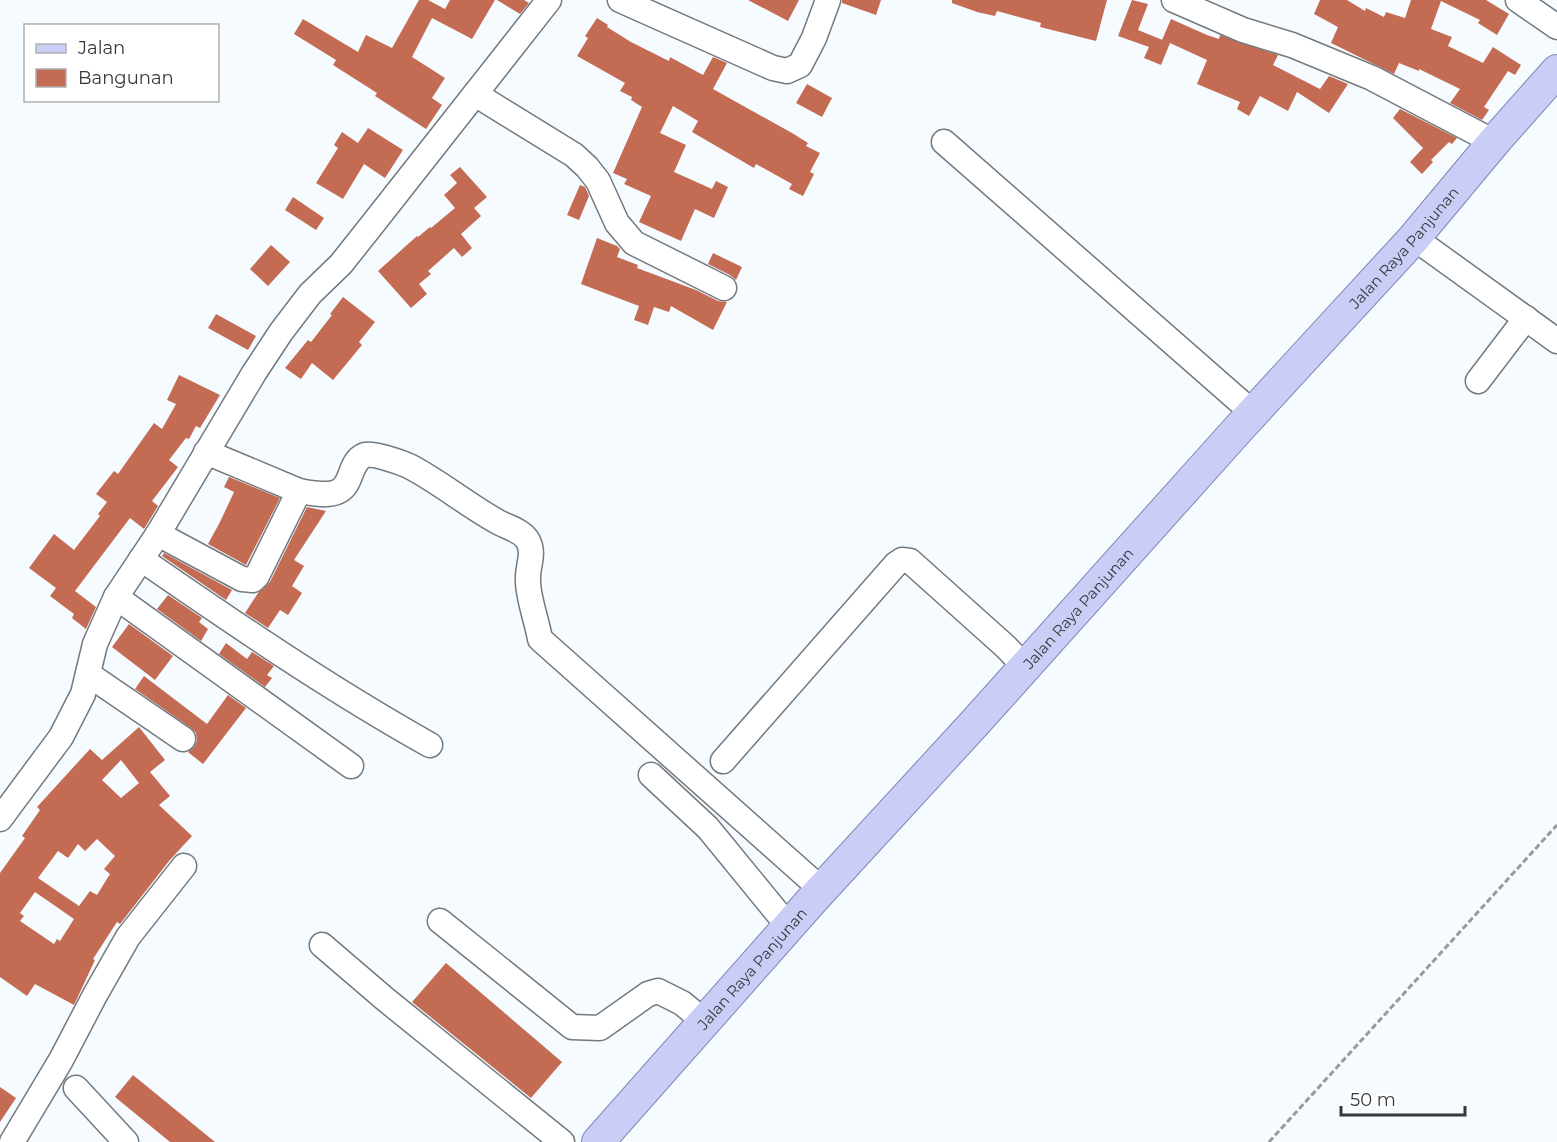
<svg xmlns="http://www.w3.org/2000/svg" width="1557" height="1142" font-family="Montserrat,sans-serif">
<rect width="100%" height="100%" fill="#f6fbff"/>
<!-- building -->
<g fill="#c46c53" fill-rule="evenodd">
<polygon points="419,0 428,0 445,9 450,0 495,0 472,39 432,18 412,57 445,78 432,98 442,105 426,129 375,96 377,93 333,65 336,60 294,34 303,19 358,52 366,35 392,48"/>
<polygon points="497,0 524,0 529,3 520,14"/>
<polygon points="748,0 799,0 788,21"/>
<polygon points="842,0 881,0 876,15 842,3"/>
<polygon points="952,0 1107,0 1096,41 1040,27 1041,23 997,11 995,16 977,12 952,3"/>
<polygon points="1132,0 1148,4 1138,30 1165,41 1162,40 1171,19 1207,35 1219,39 1220,35 1278,55 1273,65 1320,89 1329,76 1348,84 1329,113 1297,92 1288,111 1260,96 1249,116 1237,109 1240,102 1197,84 1207,60 1170,43 1161,65 1144,58 1149,47 1118,36"/>
<polygon points="1320,0 1347,0 1365,11 1366,8 1384,17 1386,12 1405,18 1411,0 1486,0 1509,14 1497,35 1478,23 1480,20 1441,1 1431,29 1452,37 1448,46 1483,63 1493,47 1521,65 1515,75 1508,71 1484,107 1489,110 1482,120 1450,103 1460,89 1419,69 1419,71 1399,63 1394,74 1331,43 1338,27 1314,14"/>
<polygon points="597,18 608,25 607,27 631,42 669,61 670,57 703,75 713,57 727,63 713,89 792,133 808,143 806,146 820,153 810,172 814,174 803,196 789,189 792,184 756,164 754,168 692,132 698,121 673,106 660,133 686,145 674,172 712,189 716,181 728,187 714,218 695,209 681,241 639,222 651,196 624,184 627,179 613,173 642,107 631,100 632,97 620,91 625,83 577,56 588,38 585,36"/>
<polygon points="807,84 832,98 822,117 796,103"/>
<polygon points="1400,109 1457,138 1452,144 1449,142 1431,160 1433,162 1422,174 1410,162 1423,148 1393,118"/>
<polygon points="368,128 403,150 385,178 364,164 343,199 316,183 338,148 334,145 342,132 358,143"/>
<polygon points="460,167 487,197 474,208 481,216 461,234 472,248 462,257 454,248 428,271 431,274 419,284 427,294 411,308 378,271 417,236 418,237 430,227 431,228 455,208 444,195 457,183 450,175"/>
<polygon points="580,185 585,187 589,196 579,220 567,215"/>
<polygon points="293,197 324,218 316,230 285,210"/>
<polygon points="597,238 617,246 620,249 617,257 638,265 637,268 696,290 718,301 727,302 713,330 671,306 669,312 654,307 648,325 634,320 639,306 581,284"/>
<polygon points="271,245 290,262 268,286 250,269"/>
<polygon points="713,253 742,267 736,280 730,275 708,264"/>
<polygon points="343,297 375,322 359,342 362,345 333,380 312,363 301,379 285,368 308,340 311,342 332,315 330,314"/>
<polygon points="216,314 256,336 248,350 208,328"/>
<polygon points="179,375 220,395 200,428 196,426 189,439 186,438 169,460 178,467 152,501 158,506 144,529 130,518 75,591 96,607 86,629 72,618 74,614 50,596 56,588 29,568 54,534 74,550 100,516 98,514 107,502 96,494 114,471 118,474 154,423 162,429 176,404 167,400"/>
<polygon points="229,477 280,498 246,565 208,544 220,522 234,492 224,487"/>
<polygon points="307,507 326,511 294,560 304,566 292,586 302,593 288,615 280,610 268,628 245,613 258,593 270,582"/>
<polygon points="164,553 232,590 226,600 162,556"/>
<polygon points="168,595 202,618 199,622 208,629 201,641 157,609"/>
<polygon points="129,624 173,656 155,680 112,647"/>
<polygon points="226,643 247,659 252,652 274,666 267,675 272,678 265,687 219,654"/>
<polygon points="144,676 207,724 228,695 246,708 203,764 188,752 194,747 197,741 196,733 191,728 135,689"/>
<path d="M139,727L165,760L150,772L170,796L159,805L192,836L169,861L120,924L117,922L93,959L95,960L74,1005L35,984L27,996L0,977V873L25,838L22,836L40,810L37,807L90,749L102,760ZM121,760L139,783L121,798L102,780ZM97,839L115,856L104,869L110,874L97,895L90,891L79,906L38,878L58,851L68,858L78,844L85,851ZM35,892L74,919L60,941L57,939L54,944L20,921L24,916L20,913Z"/>
<polygon points="446,963 562,1062 531,1098 412,1002"/>
<polygon points="133,1075 215,1142 170,1142 115,1097"/>
<polygon points="0,1087 16,1098 0,1122"/>
</g>
<g fill="none" stroke-linecap="round" stroke-linejoin="round">
<!-- minor casing -->
<g stroke="#72797f" stroke-width="27">
<g id="minor">
<polyline points="620,0 773,68 787,71 800,65 814,38 828,0"/>
<polyline points="1174,0 1243,30 1292,45 1372,78 1494,142"/>
<polyline points="1518,0 1557,27"/>
<polyline points="475,94 574,155 587,167 598,181 617,223 634,243 724,288"/>
<polyline points="944,142 1253,413"/>
<polyline points="1414,238 1557,341"/>
<polyline points="1478,381 1526,318"/>
<path d="M206,452L299,491C311,493 328,497 339,491C353,484 349,461 365,455C374,453 400,462 409,466C440,482 467,505 498,522C507,527 523,531 528,541C535,555 527,566 528,581C528,598 537,621 540,639L821,889"/>
<polyline points="158,534 242,579 253,580 257,576 299,491"/>
<path d="M141,559C235,624 330,689 430,745"/>
<polyline points="116,597 351,766"/>
<polyline points="88,674 183,739"/>
<polyline points="723,761 896,564 902,560 910,561 1006,647 1025,667"/>
<polyline points="651,775 708,828 789,927"/>
<polyline points="0,819 61,737 83,694 95,644 116,597 158,534 254,373 281,332 310,294 341,264 368,230 549,0"/>
<polyline points="440,921 572,1027 600,1028 648,994 658,991 682,1003 705,1022"/>
<polyline points="322,945 385,999 562,1142"/>
<polyline points="76,1088 126,1142"/>
<polyline points="12,1142 61,1060 95,995 128,937 184,866"/>
</g>
</g>
<!-- major casing -->
<g stroke="#7f85b2" stroke-width="34">
<g id="major">
<path id="s1" d="M598,1142L813,899L972,726L1241,426L1414,238L1494,142L1557,71"/>
</g>
</g>
<!-- path -->
<polyline stroke="#979b9e" stroke-width="3" stroke-dasharray="6 3" stroke-linecap="butt" points="1269,1142 1557,825"/>
<!-- minor -->
<use href="#minor" stroke="#fff" stroke-width="24"/>
<!-- major -->
<use href="#major" stroke="#cacef7" stroke-width="32"/>
</g>
<g text-anchor="middle" dominant-baseline="central" stroke-width="5" stroke-linejoin="round" paint-order="stroke">
<!-- street labels -->
<g font-size="15" fill="#36393b" stroke="#fff">
<text stroke="none"><textPath href="#s1" startOffset="1204">Jalan Raya Panjunan</textPath></text>
<text stroke="none"><textPath href="#s1" startOffset="718">Jalan Raya Panjunan</textPath></text>
<text stroke="none"><textPath href="#s1" startOffset="232">Jalan Raya Panjunan</textPath></text>
</g>
</g>
<!-- legend -->
<rect x="24" y="24" width="195" height="78" fill="#ffffff" stroke="#afb0b1" stroke-width="1.5"/>
<rect x="36" y="44" width="30" height="9" fill="#cacef7" stroke="#afb0b1" stroke-width="1.5"/>
<text x="78" y="54" font-size="18" fill="#36393b">Jalan</text>
<rect x="36" y="69" width="30" height="18" fill="#c46c53" stroke="#afb0b1" stroke-width="1.5"/>
<text x="78" y="84" font-size="18" fill="#36393b">Bangunan</text>
<!-- scale -->
<path d="M1341 1106v9h124v-9" fill="none" stroke="#36393b" stroke-width="3"/>
<text x="1350" y="1106" font-size="18" fill="#36393b" stroke="#ffffff" stroke-width="4.5" paint-order="stroke">50 m</text>
</svg>
